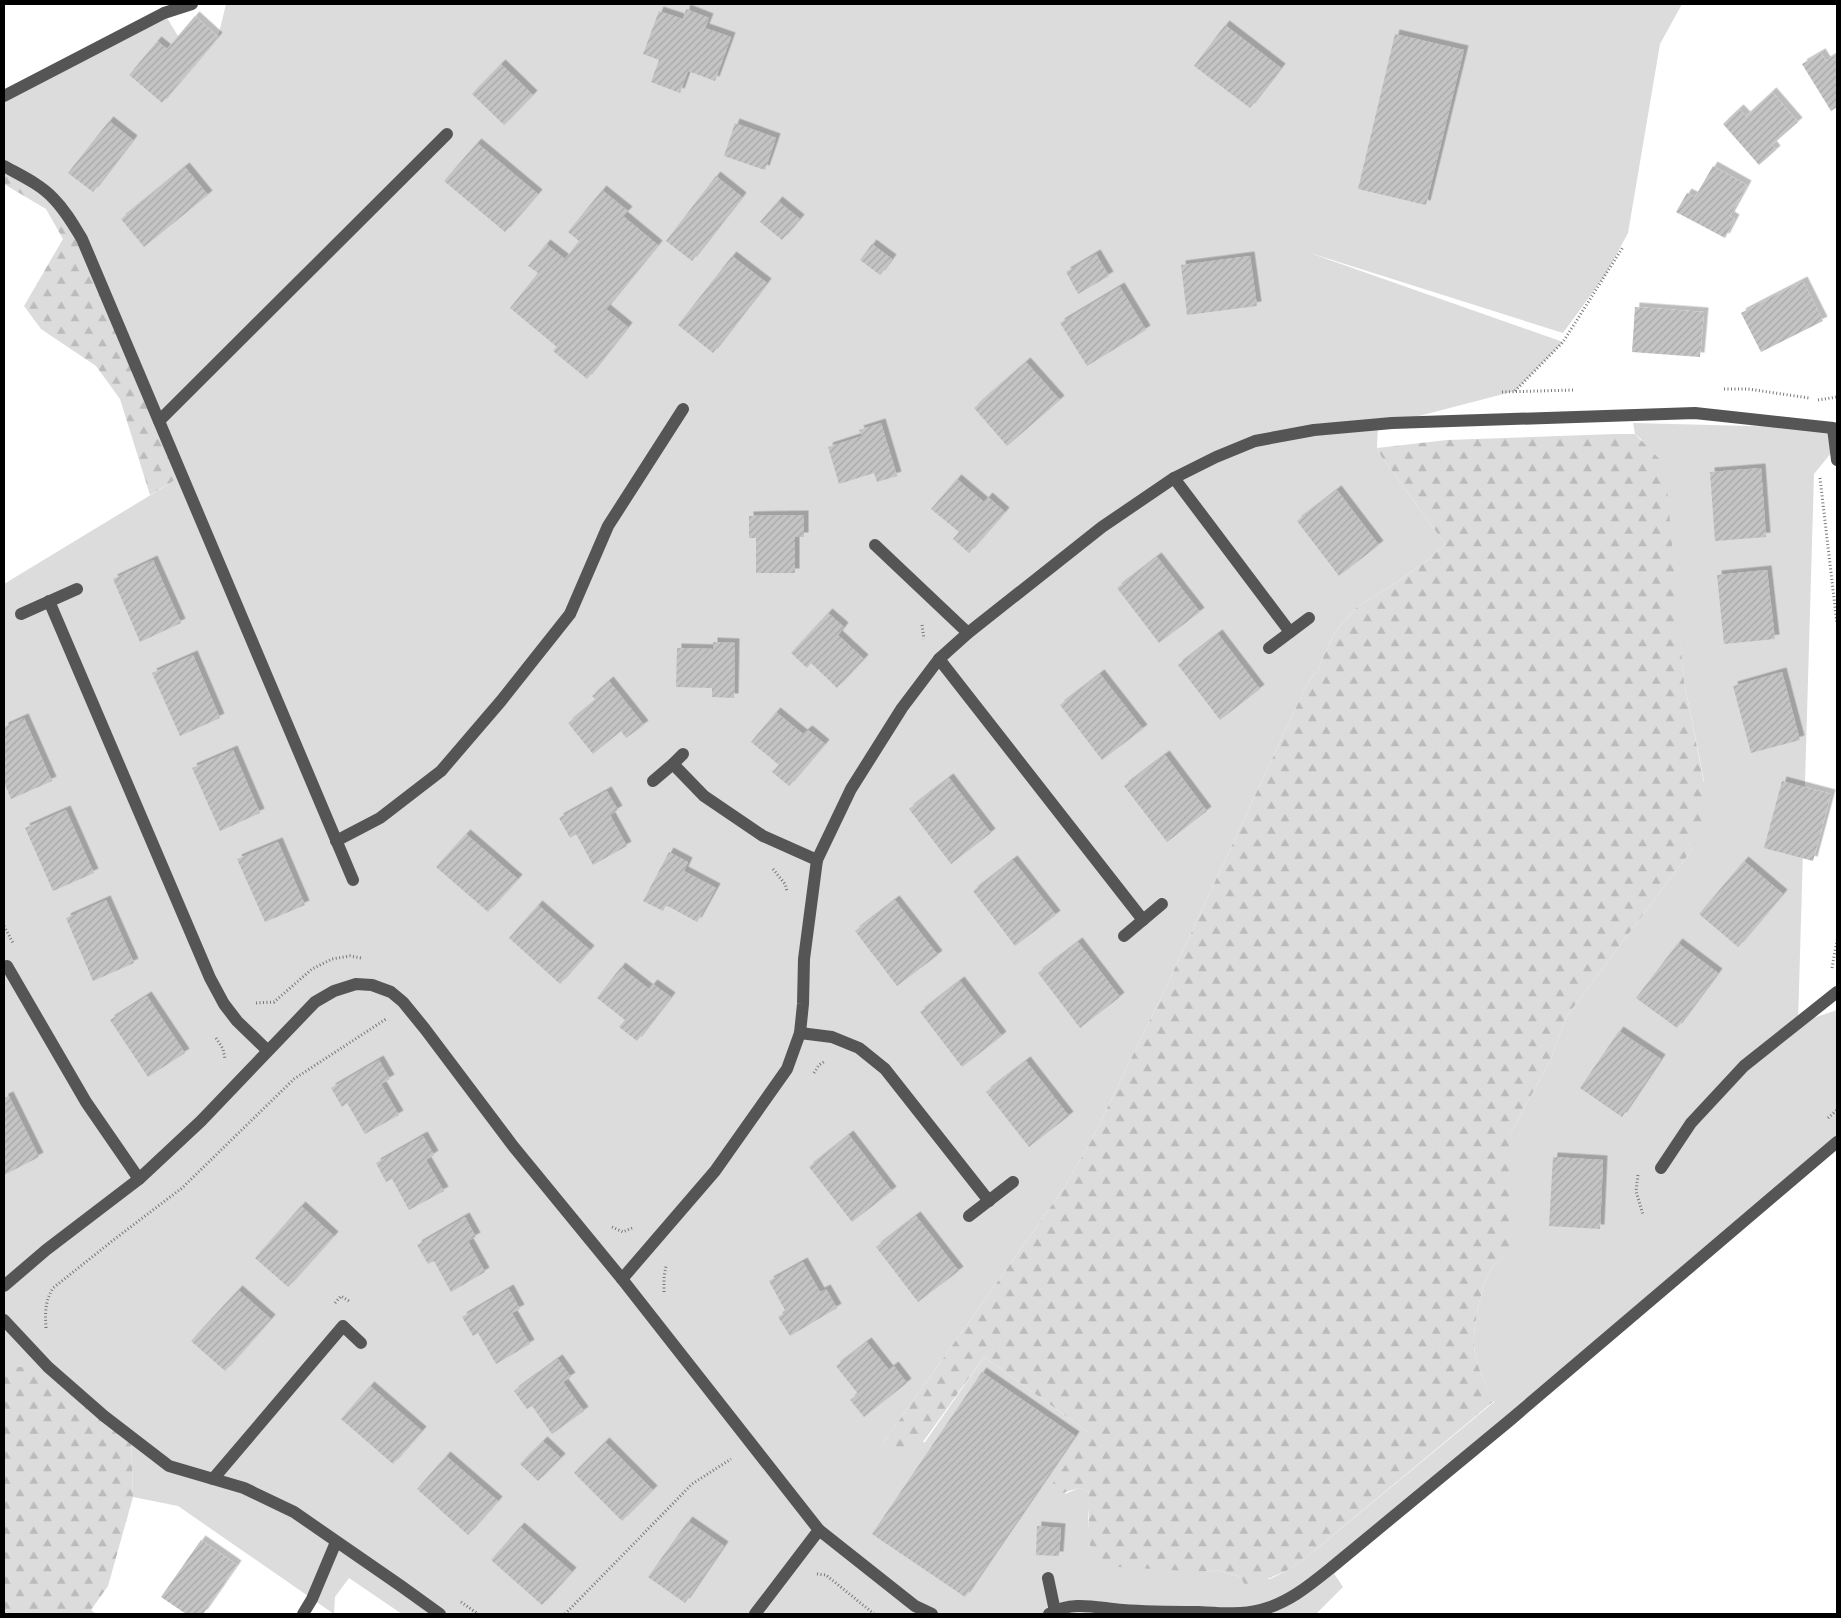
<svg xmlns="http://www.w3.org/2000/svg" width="1841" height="1618" font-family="Arial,sans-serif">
<defs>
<pattern id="forest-firs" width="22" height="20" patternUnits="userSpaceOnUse" patternTransform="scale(1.25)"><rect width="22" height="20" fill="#dcdcdc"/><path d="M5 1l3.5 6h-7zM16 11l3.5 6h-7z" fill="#bbb"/></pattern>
<pattern id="building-hatch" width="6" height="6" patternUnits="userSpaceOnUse" patternTransform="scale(1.25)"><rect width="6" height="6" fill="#c4c4c4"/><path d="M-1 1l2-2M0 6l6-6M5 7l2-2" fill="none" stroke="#a7a7a7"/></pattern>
<filter id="shadow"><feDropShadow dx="4.5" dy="-4.5" stdDeviation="0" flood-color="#0004"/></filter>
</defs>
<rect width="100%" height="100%" fill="#fff"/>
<!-- green -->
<path fill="#dcdcdc" d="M226,4H1682L1660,44L1628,233L1606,274L1563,333L1307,252L1563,342L1515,391L1392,423L1378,424L1377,448L1381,456L1445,544L1429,559L1400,580L1356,608L1334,633L1319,667L1306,686L1167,985L1092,1139L1064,1188L881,1446L925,1442L984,1357L1088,1432L1065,1494L1079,1488L1088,1491L1090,1498L1088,1519L1090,1547L1182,1569L1204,1572L1216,1570L1241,1577L1270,1579L1286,1571L1303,1560L1494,1402C1485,1384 1475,1364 1474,1344C1473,1327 1482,1283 1491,1269C1495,1262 1502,1258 1509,1254V1136L1551,1059L1566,1017L1691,851L1704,781L1684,681L1673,569L1641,439L1635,434L1633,423L1833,428L1836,447L1814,474L1798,1023L1837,1010V1142L1331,1569L1343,1587L1316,1614H402L349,1578L335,1597L334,1614L178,1506L133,1497L131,1436L48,1367H4V584L182,476L82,239L4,166V96L164,13L178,36L167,49L157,41L129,75L162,103L218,37Z"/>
<!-- forest -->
<g fill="url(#forest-firs)">
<polygon points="4,166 68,215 182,476 150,495 120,399 96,366 41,329 24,306 63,239 46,209 4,184"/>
<path d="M1615,434H1635L1665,465L1684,681L1708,803L1700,832L1691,851L1566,1017L1551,1059L1509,1136V1255C1502,1258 1495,1262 1491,1269C1482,1283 1473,1327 1474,1344C1475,1364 1485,1384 1494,1401L1303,1560L1286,1571L1246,1588L1241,1577L1216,1570L1204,1572L1102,1566C1086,1552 1088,1531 1089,1511C1089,1503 1090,1498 1088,1491L1079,1488L1056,1495L1047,1492L1088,1432L984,1357L918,1449C902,1456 896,1455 881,1446L1064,1188L1092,1139L1167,985L1306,686L1319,667L1334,633L1356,608L1400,580L1429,559L1445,544L1381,456L1377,448L1447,440Z"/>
<polygon points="4,1367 48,1367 131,1437 133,1497 108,1586 91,1610 96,1614 4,1614"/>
</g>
<!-- building -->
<g fill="url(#building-hatch)" filter="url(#shadow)">
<polygon points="686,9 709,18 705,28 731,37 715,81 688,71 680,93 651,82 659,60 643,54 659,11 683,19"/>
<polygon points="195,16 218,37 162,103 129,75 157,41 167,49"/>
<polygon points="1225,25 1281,68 1250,108 1194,66"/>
<polygon points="1395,34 1464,50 1426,205 1358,189"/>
<polygon points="1821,53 1826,61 1837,54 1837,107 1831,111 1802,64"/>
<polygon points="501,64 533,95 504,125 472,94"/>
<polygon points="1772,92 1798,122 1772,145 1776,150 1759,165 1723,124 1739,109 1746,116"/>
<polygon points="109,121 133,140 93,192 68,173"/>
<polygon points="735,123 776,138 765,170 724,156"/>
<polygon points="477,143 538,194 505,232 444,181"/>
<polygon points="1713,166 1747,185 1730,216 1735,219 1725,238 1676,212 1687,193 1695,197"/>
<polygon points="185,167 208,195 144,247 121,219"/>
<polygon points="716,176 742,197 692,261 666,241"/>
<polygon points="602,190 628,211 623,216 658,245 606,309 628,327 587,379 553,351 557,347 510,308 538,273 528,266 546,244 565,259 579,241 568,232"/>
<polygon points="778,201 800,219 782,240 760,222"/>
<polygon points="872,244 892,259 880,275 860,260"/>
<polygon points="1096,254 1109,276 1078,294 1066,272"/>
<polygon points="732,256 767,283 713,353 678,325"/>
<polygon points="1250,256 1257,306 1187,315 1181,265"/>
<polygon points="1803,281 1823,321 1761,352 1741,313"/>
<polygon points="1120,287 1146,330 1087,366 1060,323"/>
<polygon points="1635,307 1704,312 1700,357 1632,352"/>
<polygon points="1026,362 1060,400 1007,446 974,408"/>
<polygon points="881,423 897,476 877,482 874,473 839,484 828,447 862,436 859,430"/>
<polygon points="1761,468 1766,537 1715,541 1710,472"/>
<polygon points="957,479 984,502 988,497 1005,512 969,553 953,539 959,532 931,509"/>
<polygon points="1337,490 1379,545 1339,576 1297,521"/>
<polygon points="804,515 804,537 795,537 795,573 756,573 756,538 749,538 749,516"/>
<polygon points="1157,557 1200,612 1159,643 1117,588"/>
<polygon points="153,560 181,623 140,642 113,579"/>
<polygon points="1767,570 1775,639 1724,644 1717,575"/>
<polygon points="828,613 844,627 838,635 864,659 837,688 811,663 807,668 791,653"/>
<polygon points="1218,634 1260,689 1220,720 1178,665"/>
<polygon points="713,642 735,643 734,698 712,697 712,688 676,687 677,648 713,649"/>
<polygon points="193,655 220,718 180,736 152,673"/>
<polygon points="1782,672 1800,740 1751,753 1733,686"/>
<polygon points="1100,674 1143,729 1102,760 1060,705"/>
<polygon points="609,681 644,725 626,738 621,731 593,754 568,723 596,700 592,696"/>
<polygon points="776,712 803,734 808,730 825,744 789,786 772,772 779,765 751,742"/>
<polygon points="24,718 52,781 11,799 4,782 4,727"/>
<polygon points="233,750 260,813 220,831 192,768"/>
<polygon points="1165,755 1207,811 1167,842 1124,786"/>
<polygon points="949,778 991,833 951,864 909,809"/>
<polygon points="1782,781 1831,794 1813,861 1764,848"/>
<polygon points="607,791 618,810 610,815 627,846 593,865 576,834 570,838 559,818"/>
<polygon points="66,810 94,873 53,891 25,828"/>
<polygon points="466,834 518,879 488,912 436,867"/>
<polygon points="278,842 305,905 265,922 237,859"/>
<polygon points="669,852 688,862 684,871 716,888 697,922 666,905 663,911 643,901"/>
<polygon points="1013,860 1056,915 1015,946 973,891"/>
<polygon points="1744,861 1783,894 1738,947 1699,914"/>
<polygon points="106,900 134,963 93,981 66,918"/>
<polygon points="895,900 938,955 897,986 855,931"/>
<polygon points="538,905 590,950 560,984 509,938"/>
<polygon points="1078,942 1120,997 1080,1028 1038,973"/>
<polygon points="1678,943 1718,973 1677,1028 1636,998"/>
<polygon points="621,967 649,989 653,984 671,997 637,1041 619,1027 625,1020 597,998"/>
<polygon points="960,981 1002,1036 962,1067 920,1012"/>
<polygon points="147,996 185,1053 148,1077 110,1020"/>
<polygon points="1619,1031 1661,1059 1622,1117 1580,1088"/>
<polygon points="379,1060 390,1079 381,1084 399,1115 365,1134 347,1103 342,1107 331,1088"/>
<polygon points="1026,1061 1069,1116 1029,1147 986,1092"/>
<polygon points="9,1096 39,1157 4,1175 4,1098"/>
<polygon points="849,1135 892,1191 852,1222 809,1167"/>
<polygon points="423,1136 434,1155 426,1160 444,1191 409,1210 392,1179 386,1182 376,1163"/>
<polygon points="1553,1157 1603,1160 1600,1229 1549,1226"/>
<polygon points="301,1206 334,1236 288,1287 255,1258"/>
<polygon points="916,1216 959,1271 918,1302 876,1247"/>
<polygon points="465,1217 476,1237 468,1241 485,1272 451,1292 434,1261 428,1264 417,1245"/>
<polygon points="803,1262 820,1292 826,1289 837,1308 790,1336 778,1317 786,1312 769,1281"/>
<polygon points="509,1289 520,1309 512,1313 530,1344 496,1364 478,1333 473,1336 462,1317"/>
<polygon points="238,1290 271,1319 225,1371 191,1341"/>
<polygon points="867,1342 889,1370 894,1366 907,1383 864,1417 850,1400 858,1394 836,1366"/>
<polygon points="558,1359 571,1377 563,1382 584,1411 552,1434 532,1406 527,1409 514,1391"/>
<polygon points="982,1372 1075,1436 965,1597 872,1534"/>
<polygon points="370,1386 422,1431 393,1464 341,1419"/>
<polygon points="543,1441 561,1458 538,1481 520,1464"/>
<polygon points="605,1442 653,1490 622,1521 574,1473"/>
<polygon points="446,1456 498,1501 468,1535 417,1489"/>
<polygon points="688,1521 724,1546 685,1603 648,1577"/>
<polygon points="1037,1526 1061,1528 1059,1556 1036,1555"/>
<polygon points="520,1527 572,1572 542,1605 491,1560"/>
<polygon points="201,1540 237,1565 203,1614 186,1614 161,1597"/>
</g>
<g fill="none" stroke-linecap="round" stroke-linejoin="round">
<!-- path -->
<g stroke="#777" stroke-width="3" stroke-dasharray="1 2.5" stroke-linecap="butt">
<polyline points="1724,389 1748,389 1809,398"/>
<polyline points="1515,391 1563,342 1623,247"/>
<polyline points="1502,392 1573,390"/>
<polyline points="1818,400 1837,397"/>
<polyline points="1820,478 1837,624"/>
<polyline points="922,625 924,639"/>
<polyline points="773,869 785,884 787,891"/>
<polyline points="4,926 13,943"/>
<polyline points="1832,968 1837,940"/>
<polyline points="256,1003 274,1002 312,969 332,959 350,956 361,958"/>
<polyline points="216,1038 223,1049 225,1059"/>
<polyline points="814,1073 819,1065 825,1061"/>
<polyline points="1828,1118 1837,1110"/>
<polyline points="1638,1175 1636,1191 1643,1215"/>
<polyline points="612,1227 623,1232 632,1228"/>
<polyline points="664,1292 664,1277 666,1266"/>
<polyline points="335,1303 341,1296 349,1301"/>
<path d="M46,1328C45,1313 45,1301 53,1288L116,1238L182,1188L294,1079L386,1019"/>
<polyline points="817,1574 826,1575 874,1614"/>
<polyline points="461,1602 478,1614"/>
<polyline points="565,1614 692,1484 731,1459"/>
</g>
<!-- minor -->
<g stroke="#555" stroke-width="12">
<polyline points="4,96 164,13 192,4"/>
<path d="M4,166C20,175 40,184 53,198C65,210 73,224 82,239L353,880"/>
<polyline points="159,421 447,134"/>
<polyline points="1174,478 1290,632"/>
<polyline points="875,545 968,633"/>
<polyline points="49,601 210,978 224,1004 237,1021 267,1050"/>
<polyline points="21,614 77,589"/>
<polyline points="1269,648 1309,618"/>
<polyline points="939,659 1143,920"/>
<polyline points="673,764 683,754"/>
<polyline points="653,781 673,764 704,796 763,836 817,860"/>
<polyline points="336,841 380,818 441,771 501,701 570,614 608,526 683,409"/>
<polyline points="1124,936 1162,904"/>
<polyline points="7,966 86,1102 139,1179"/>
<polyline points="800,1033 832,1037 859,1048 885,1069 989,1201"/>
<polyline points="1661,1168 1691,1123 1744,1066 1837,992"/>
<polyline points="969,1216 1013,1182"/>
<polyline points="622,1279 715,1171 787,1069 800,1033 803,1004 804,959 817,860 851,789 902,708 939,659 968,633 1102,527 1174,478 1216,457 1255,441 1314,430 1392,423 1695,413 1833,428 1837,460"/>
<polyline points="4,1286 46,1250 139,1179 201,1121 315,1002 334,991 356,984 372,985 391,992 403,1002 425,1029 513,1146 622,1279 819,1530 755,1614"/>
<polyline points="4,1320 48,1367 104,1416 169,1466 244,1488 294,1512 401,1586 440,1614"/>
<polyline points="213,1479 343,1326 361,1343"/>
<polyline points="819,1530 915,1606 932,1614"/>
<polyline points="1048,1578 1055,1611"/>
<polyline points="303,1614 312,1599 336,1542"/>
<path d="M1049,1614C1074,1600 1096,1608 1123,1610C1148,1612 1174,1612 1199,1612C1219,1613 1240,1615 1260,1610C1287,1604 1310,1585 1331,1568L1509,1421L1837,1142"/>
</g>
</g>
<!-- border -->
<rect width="1841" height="1618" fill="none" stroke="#000000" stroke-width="10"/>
</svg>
